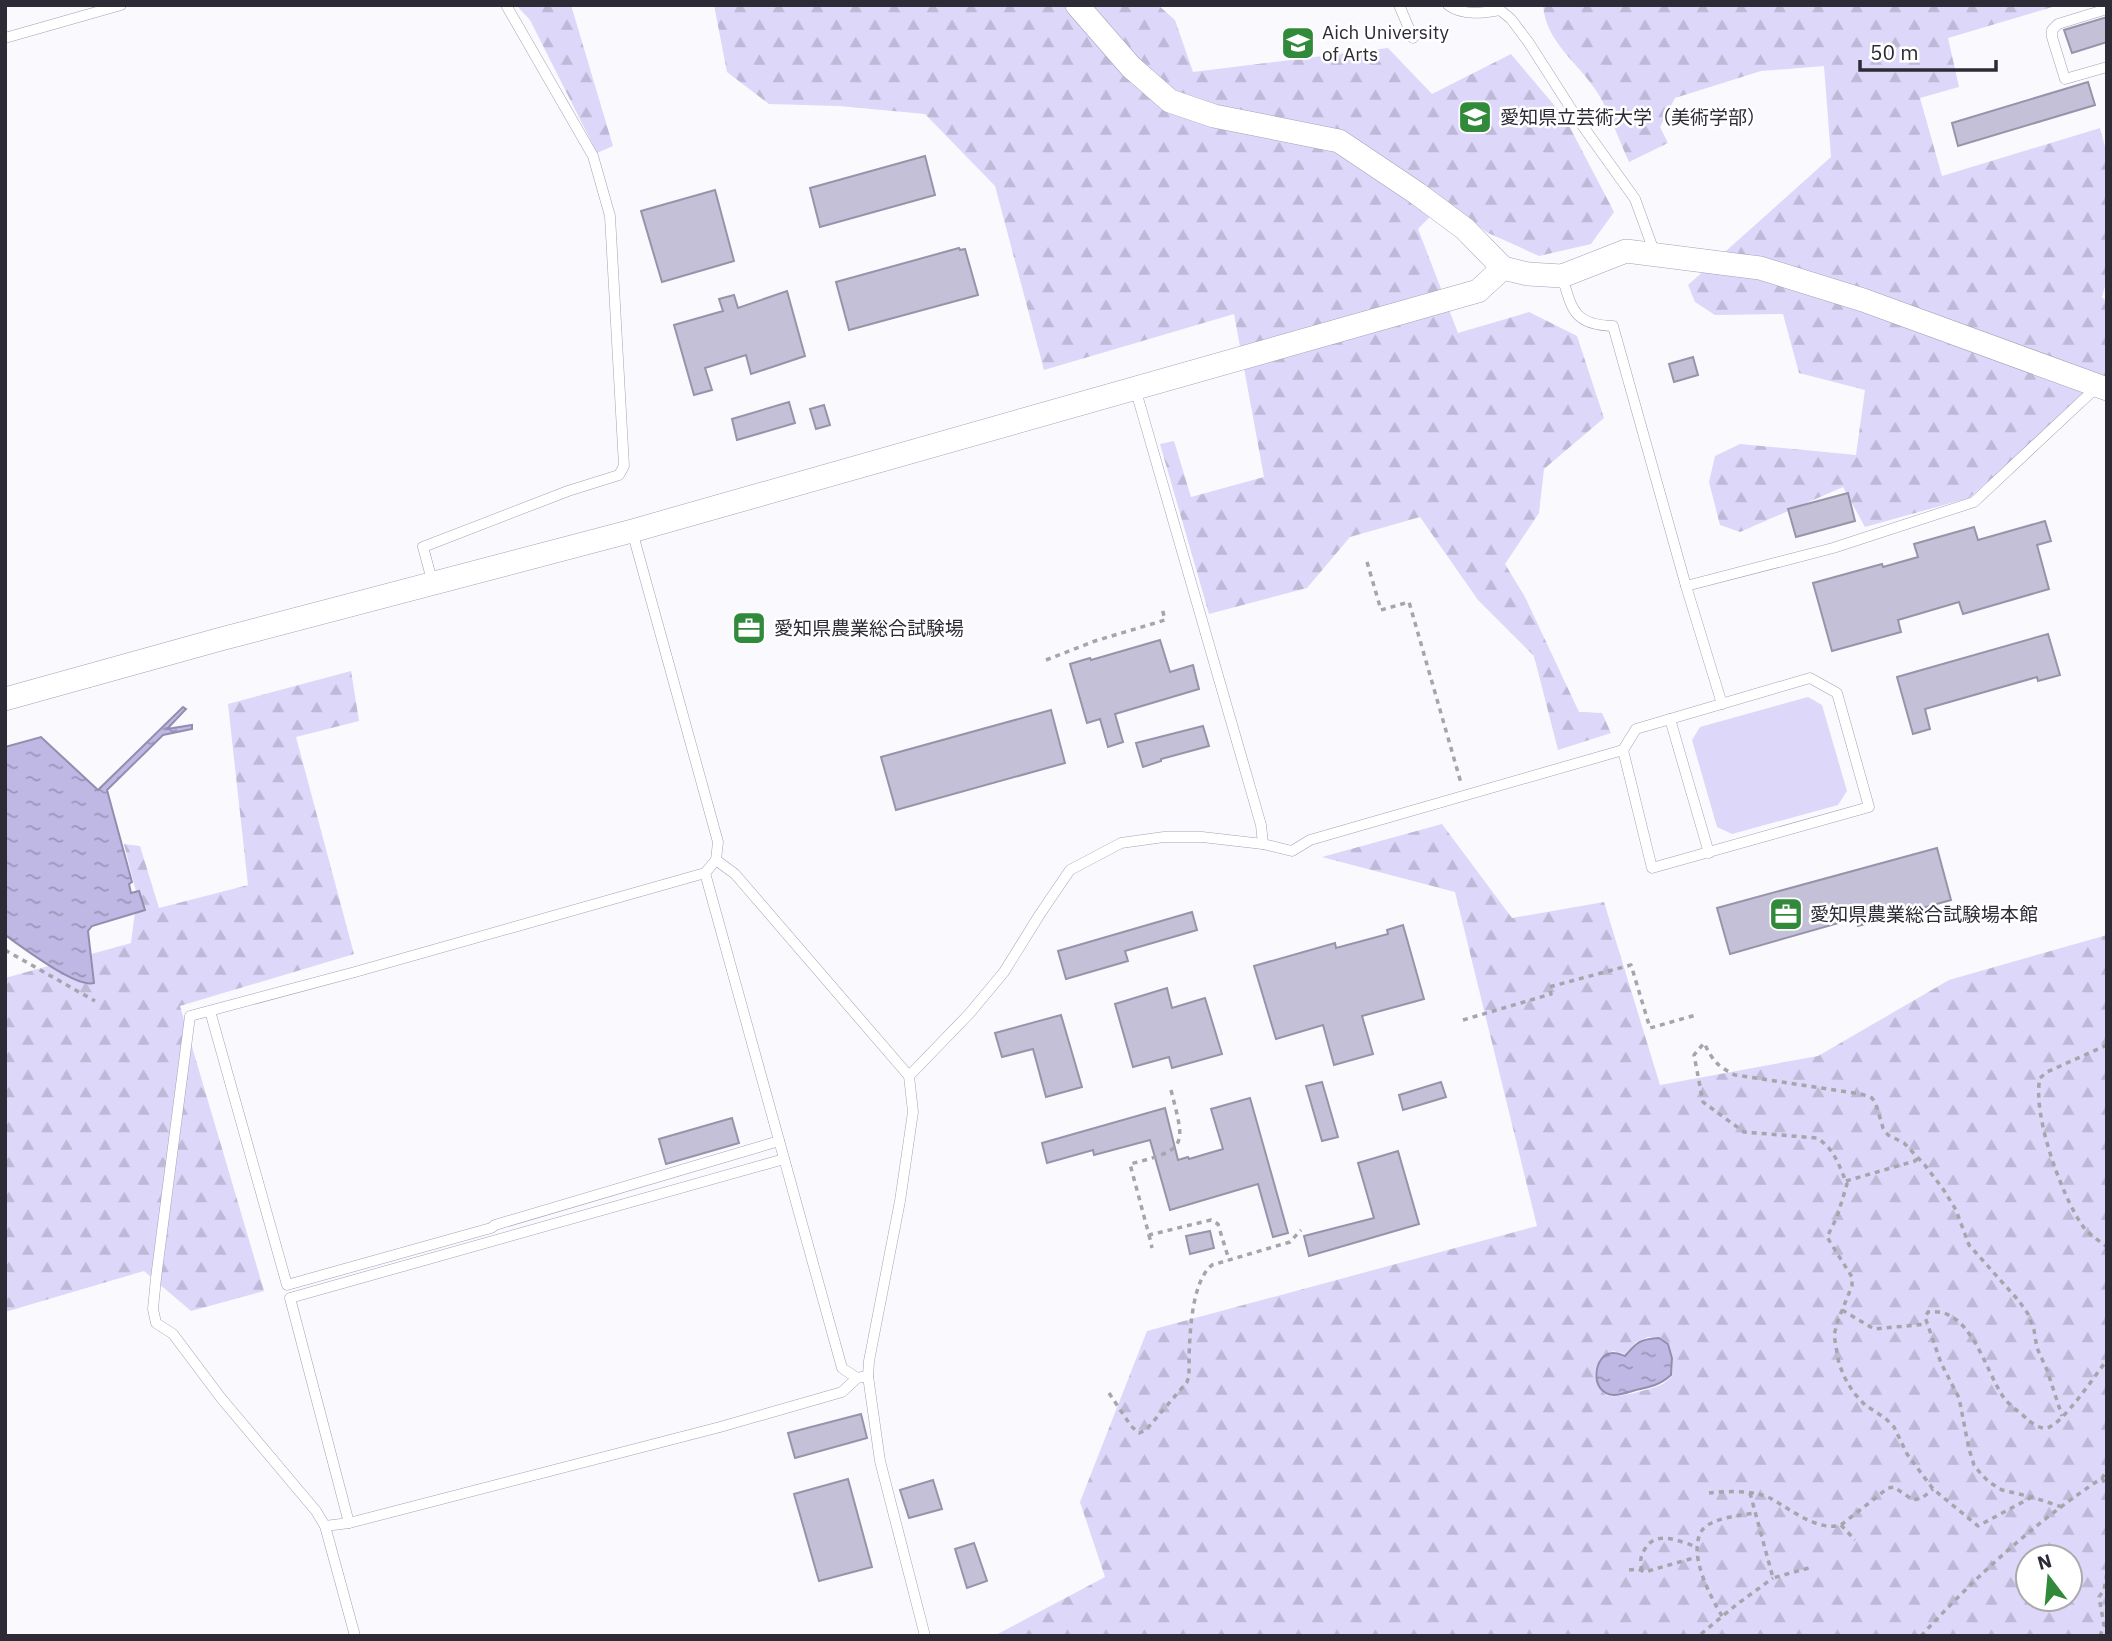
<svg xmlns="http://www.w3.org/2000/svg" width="2112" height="1641" font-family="'IBM Plex Sans','Noto Sans JP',sans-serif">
<defs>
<pattern id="forest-firs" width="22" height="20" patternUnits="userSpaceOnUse" patternTransform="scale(1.75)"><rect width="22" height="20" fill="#ddd7fa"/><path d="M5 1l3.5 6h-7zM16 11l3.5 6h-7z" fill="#beb9d7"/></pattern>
<pattern id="water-ripples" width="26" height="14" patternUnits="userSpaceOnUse" patternTransform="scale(1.75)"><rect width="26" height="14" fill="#bfb7e4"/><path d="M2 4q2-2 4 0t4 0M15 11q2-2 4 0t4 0" fill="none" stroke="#9c95ba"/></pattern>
</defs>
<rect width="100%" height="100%" fill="#faf9fe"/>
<!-- green -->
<polygon fill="#ddd7fa" points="1808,697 1822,705 1847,791 1838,805 1732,834 1717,827 1692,740 1700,727"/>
<!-- forest -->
<g fill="url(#forest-firs)" fill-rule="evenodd">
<polygon points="516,5 571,5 613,146 597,153 530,20"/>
<polygon points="714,5 1158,5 1175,20 1193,72 1388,48 1432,94 1511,54 1565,118 1614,212 1591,244 1539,256 1486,232 1446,200 1418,229 1458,333 1529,312 1577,336 1604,418 1544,469 1539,513 1505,564 1525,597 1579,712 1602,713 1611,733 1558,750 1534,656 1478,600 1420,517 1350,537 1307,588 1209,614 1160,444 1174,441 1191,497 1264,477 1234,314 1044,370 995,186 925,114 839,106 769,104 727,72"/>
<path d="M1543,5H2059L1948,38L1959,87L1920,98L1942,176L2100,128L2107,154V279L2102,297L2107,302V377L1969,498L1865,527L1843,487L1740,532L1720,525L1709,482L1715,456L1740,444L1856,455L1865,390L1799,373L1783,314L1715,315L1695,302L1688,285L1831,157L1824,66L1761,71L1675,98L1660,127L1668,143L1629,162C1619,140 1609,111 1597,92C1578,62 1546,43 1543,5Z"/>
<polygon points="351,671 359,721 296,737 354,954 180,1006 264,1291 191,1311 144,1271 5,1312 5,978 131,943 137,896 124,844 140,846 159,908 248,885 228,704"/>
<path d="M1442,824L1512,918L1604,902L1660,1085L1818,1056L1949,980L2107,935V1636H994L1105,1577L1080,1502L1147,1331L1537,1226L1455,892L1322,857ZM1648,1337H1659L1669,1343L1673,1358L1672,1376C1670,1378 1667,1381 1664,1383C1658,1388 1618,1398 1610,1396C1607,1396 1603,1393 1601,1390C1588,1375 1597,1358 1613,1351L1625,1354L1636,1342ZM2070,1557V1599H2028V1557Z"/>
</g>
<!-- water -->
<g fill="url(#water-ripples)" stroke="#938db0" stroke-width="2">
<path d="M183,707L186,709L167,729L192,725V729L163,735L107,790L132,882L129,884L131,893L139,891L145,910L92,926L88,931L94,983C76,988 22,947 5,935V747L41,737L98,790Z"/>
<path d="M1659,1338L1668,1344L1672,1358L1671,1375C1660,1385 1650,1387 1636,1390C1629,1392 1621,1395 1614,1395C1588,1394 1593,1352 1614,1353C1618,1353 1622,1355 1625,1356C1637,1342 1640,1339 1659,1338Z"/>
</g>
<!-- building -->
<g fill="#c4c0d8" stroke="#9794aa" stroke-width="2">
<polygon points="2107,17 2107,42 2072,53 2064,30"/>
<polygon points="2088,82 2095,105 1958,146 1952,123"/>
<polygon points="925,156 935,195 820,227 810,188"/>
<polygon points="715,190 734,261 662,282 641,211"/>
<polygon points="959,248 960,250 965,249 978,295 849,330 836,282"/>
<polygon points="787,291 805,356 751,374 746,355 705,368 712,390 694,395 674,325 723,311 719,299 734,295 738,308"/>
<polygon points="1693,357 1698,375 1674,382 1669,364"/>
<polygon points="789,402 795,423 737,440 732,419"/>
<polygon points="824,405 830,425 816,429 810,409"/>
<polygon points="1848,493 1855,521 1796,537 1788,509"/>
<polygon points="2045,521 2051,541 2037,545 2049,589 1963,614 1959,602 1898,620 1901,632 1832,651 1813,583 1882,564 1883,567 1918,557 1914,544 1974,527 1978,540"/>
<polygon points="2048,634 2060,675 2038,681 2037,677 1925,709 1930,729 1913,734 1897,677"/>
<polygon points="1160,640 1170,672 1193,665 1199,689 1115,714 1123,742 1108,747 1100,719 1087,723 1070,664 1090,658 1091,660"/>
<polygon points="1051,710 1065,763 896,810 881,757"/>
<polygon points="1203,726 1209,746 1161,759 1161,761 1143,767 1136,743"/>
<polygon points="1937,848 1951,900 1858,926 1856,918 1730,954 1717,908"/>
<polygon points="1192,912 1197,930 1125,951 1128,961 1066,979 1058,951"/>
<polygon points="1403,925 1424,999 1362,1016 1373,1054 1334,1065 1323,1025 1276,1039 1254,966 1335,943 1336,948 1388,934 1387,930"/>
<polygon points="1167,988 1172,1008 1205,998 1222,1054 1172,1068 1169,1057 1133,1067 1115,1004"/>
<polygon points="1061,1015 1082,1087 1046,1097 1033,1049 1002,1057 995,1033"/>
<polygon points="1322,1082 1338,1137 1322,1141 1306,1086"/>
<polygon points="1441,1082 1446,1097 1403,1110 1399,1095"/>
<polygon points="1250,1098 1288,1233 1273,1237 1258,1184 1170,1210 1150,1140 1094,1155 1093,1150 1047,1163 1042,1143 1165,1108 1178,1160 1188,1157 1189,1159 1223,1149 1211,1109"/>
<polygon points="732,1118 739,1143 666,1164 659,1139"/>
<polygon points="1398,1151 1419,1224 1309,1256 1304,1236 1374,1218 1358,1163"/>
<polygon points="1210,1231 1214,1248 1190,1254 1186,1236"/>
<polygon points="861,1414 867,1438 795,1458 788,1433"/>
<polygon points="848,1479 872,1567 819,1581 794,1494"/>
<polygon points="933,1480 942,1509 909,1518 900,1490"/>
<polygon points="974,1543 987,1581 967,1588 955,1549"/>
</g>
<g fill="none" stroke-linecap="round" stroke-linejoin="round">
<!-- service casing -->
<g stroke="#a5a1b8" stroke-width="11">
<g id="service">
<polyline points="1399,5 1413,38"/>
<path d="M1448,5C1463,16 1483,13 1500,10L1511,19L1529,43L1577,118L1635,199L1655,254"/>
<polyline points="2107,9 2058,24 2052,30 2052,37 2065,79 2107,67"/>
<polyline points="5,38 121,5"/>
<path d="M1562,276C1572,310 1574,325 1613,326L1686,586L1722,704"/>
<polyline points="1135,388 1261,825 1263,844"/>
<polyline points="433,584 423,547 568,491 619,475 624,466 610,216 593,156 506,5"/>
<polyline points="1686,586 1833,548 1974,502 2098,386"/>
<polyline points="1670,719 1709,853"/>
<polyline points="716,860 735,874 909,1076 913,1112 900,1201 869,1361 868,1376 880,1461 925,1636"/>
<polyline points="705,873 842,1368 857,1378"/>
<polyline points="210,1011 287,1285 491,1228 495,1225 779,1141"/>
<polyline points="909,1076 969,1014 1004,972 1040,914 1070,870 1121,843 1164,837 1202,837 1263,844 1292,851 1310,840 1623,750 1636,729 1810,678 1837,693 1869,807 1652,868 1623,750"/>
<polyline points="349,1523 290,1298 784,1159"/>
<polyline points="325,1526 349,1523 720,1427 842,1392 857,1378 868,1376"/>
<polyline points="355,1636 325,1526 316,1511 221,1398 173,1334 156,1323 153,1309 156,1278 190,1016 355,972 705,873 716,860 718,842 632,531"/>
</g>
</g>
<!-- tertiary casing -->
<g stroke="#a5a1b8" stroke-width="24">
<g id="tertiary">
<polyline points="1077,5 1131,67 1170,101 1214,116 1339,141 1418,194 1465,229 1503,268"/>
<polyline points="5,699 221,639 632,531 1478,291 1503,268 1528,274 1562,276 1626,251 1760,268 1863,300 2107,389"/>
</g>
</g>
<!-- path -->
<g stroke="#a7a5ac" stroke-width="3.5" stroke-dasharray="5 5" stroke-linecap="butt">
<polyline points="1367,562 1381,610 1409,602 1461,783"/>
<polyline points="1046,660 1095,641 1165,620 1162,608"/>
<polyline points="5,950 95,1001"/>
<polyline points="1463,1020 1551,994 1549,987 1631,965 1650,1028 1696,1015"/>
<path d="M2107,1045L2047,1072L2040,1078C2032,1114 2061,1194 2082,1225C2088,1234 2098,1240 2107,1247"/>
<path d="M1171,1090C1185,1146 1189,1149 1130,1164L1149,1235L1211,1220L1218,1224L1229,1260"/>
<polyline points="1846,1181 1915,1161 1918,1158"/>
<polyline points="1149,1235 1152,1248"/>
<polyline points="1842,1310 1874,1329 1927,1324"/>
<path d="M1109,1393L1131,1426L1139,1433L1146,1430L1187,1382L1189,1376C1189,1348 1189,1283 1212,1265L1290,1242L1301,1230"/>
<polyline points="2102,1478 2107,1487"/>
<path d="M1709,1493C1727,1491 1753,1490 1770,1498C1790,1509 1818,1532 1841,1525L1888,1488L1894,1487L1913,1500L1922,1498L1933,1489"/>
<polyline points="1750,1493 1773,1578 1812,1567"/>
<path d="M2032,1497L1978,1526L1933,1489L1907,1454L1894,1427L1885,1418L1865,1405L1853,1392L1845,1378L1839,1364L1834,1335L1838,1320L1852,1286V1277L1827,1237L1837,1217L1847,1184C1839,1166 1835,1149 1817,1138L1744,1132L1703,1102L1694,1055L1704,1043C1713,1061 1717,1066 1735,1075L1861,1094L1872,1098L1876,1104L1883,1128L1888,1135L1904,1143L1924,1164L1943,1189L1956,1210L1969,1245L2019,1301L2028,1314L2034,1330L2037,1348L2047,1370L2062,1416"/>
<path d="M2062,1507L2032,1497L2002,1490L1989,1482L1981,1474L1974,1465L1969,1449L1959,1398L1941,1363L1925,1317L1928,1312C1971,1306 1985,1371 2004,1398C2010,1406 2021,1413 2028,1420C2033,1424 2040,1429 2047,1428C2063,1424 2096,1374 2107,1360"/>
<polyline points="1841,1525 1855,1540"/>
<polyline points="1629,1570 1638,1569 1645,1572 1697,1557"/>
<path d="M1642,1571C1640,1562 1640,1556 1645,1549C1656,1529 1681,1542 1697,1547"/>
<path d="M1722,1616C1710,1596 1686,1551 1703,1529C1713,1518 1741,1515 1755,1513"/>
<polyline points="1701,1634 1736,1605 1773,1578"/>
<path d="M1921,1636C1975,1577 2035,1522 2102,1478L2107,1471"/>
<polyline points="2100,1636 2104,1625 2099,1597 2104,1590 2107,1573"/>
</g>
<!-- service -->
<use href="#service" stroke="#fff" stroke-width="10"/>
<!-- tertiary -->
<use href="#tertiary" stroke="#fff" stroke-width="23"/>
</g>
<!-- icons -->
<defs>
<g id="university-square" transform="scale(1.75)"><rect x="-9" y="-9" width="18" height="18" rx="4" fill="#308a3a" stroke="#fff"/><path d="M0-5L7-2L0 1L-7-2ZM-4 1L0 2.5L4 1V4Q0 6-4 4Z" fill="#fff"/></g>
<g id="office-square" transform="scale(1.75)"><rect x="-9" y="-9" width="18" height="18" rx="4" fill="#308a3a" stroke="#fff"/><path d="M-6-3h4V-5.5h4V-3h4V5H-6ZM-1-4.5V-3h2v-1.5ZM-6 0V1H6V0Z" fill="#fff"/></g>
</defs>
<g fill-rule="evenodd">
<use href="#university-square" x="1298" y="43"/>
<use href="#university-square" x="1475" y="117"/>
<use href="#office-square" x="749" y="628"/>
<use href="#office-square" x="1786" y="914"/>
</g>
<g text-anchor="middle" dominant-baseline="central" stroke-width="5" stroke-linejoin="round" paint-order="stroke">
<!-- poi labels -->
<g font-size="19" fill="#2d2b35" stroke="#fff" text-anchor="start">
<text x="1322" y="32">Aich University<tspan x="1322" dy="22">of Arts</tspan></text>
<text x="1500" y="117">愛知県立芸術大学（美術学部）</text>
<text x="774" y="628">愛知県農業総合試験場</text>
<text x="1810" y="914">愛知県農業総合試験場本館</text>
</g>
</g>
<!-- border -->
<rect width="2112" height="1641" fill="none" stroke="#2d2b35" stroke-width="14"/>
<!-- north arrow -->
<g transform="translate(2049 1578) rotate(344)"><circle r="33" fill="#ffffff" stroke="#abaaae" stroke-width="2"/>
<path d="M0-5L12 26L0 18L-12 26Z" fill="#308a3a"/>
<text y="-10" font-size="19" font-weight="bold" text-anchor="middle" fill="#2d2b35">N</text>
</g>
<!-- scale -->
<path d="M1860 60v10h136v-10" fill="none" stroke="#2d2b35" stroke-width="3.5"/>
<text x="1870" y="60" font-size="21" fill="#2d2b35" stroke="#ffffff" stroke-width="5" paint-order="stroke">50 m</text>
</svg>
